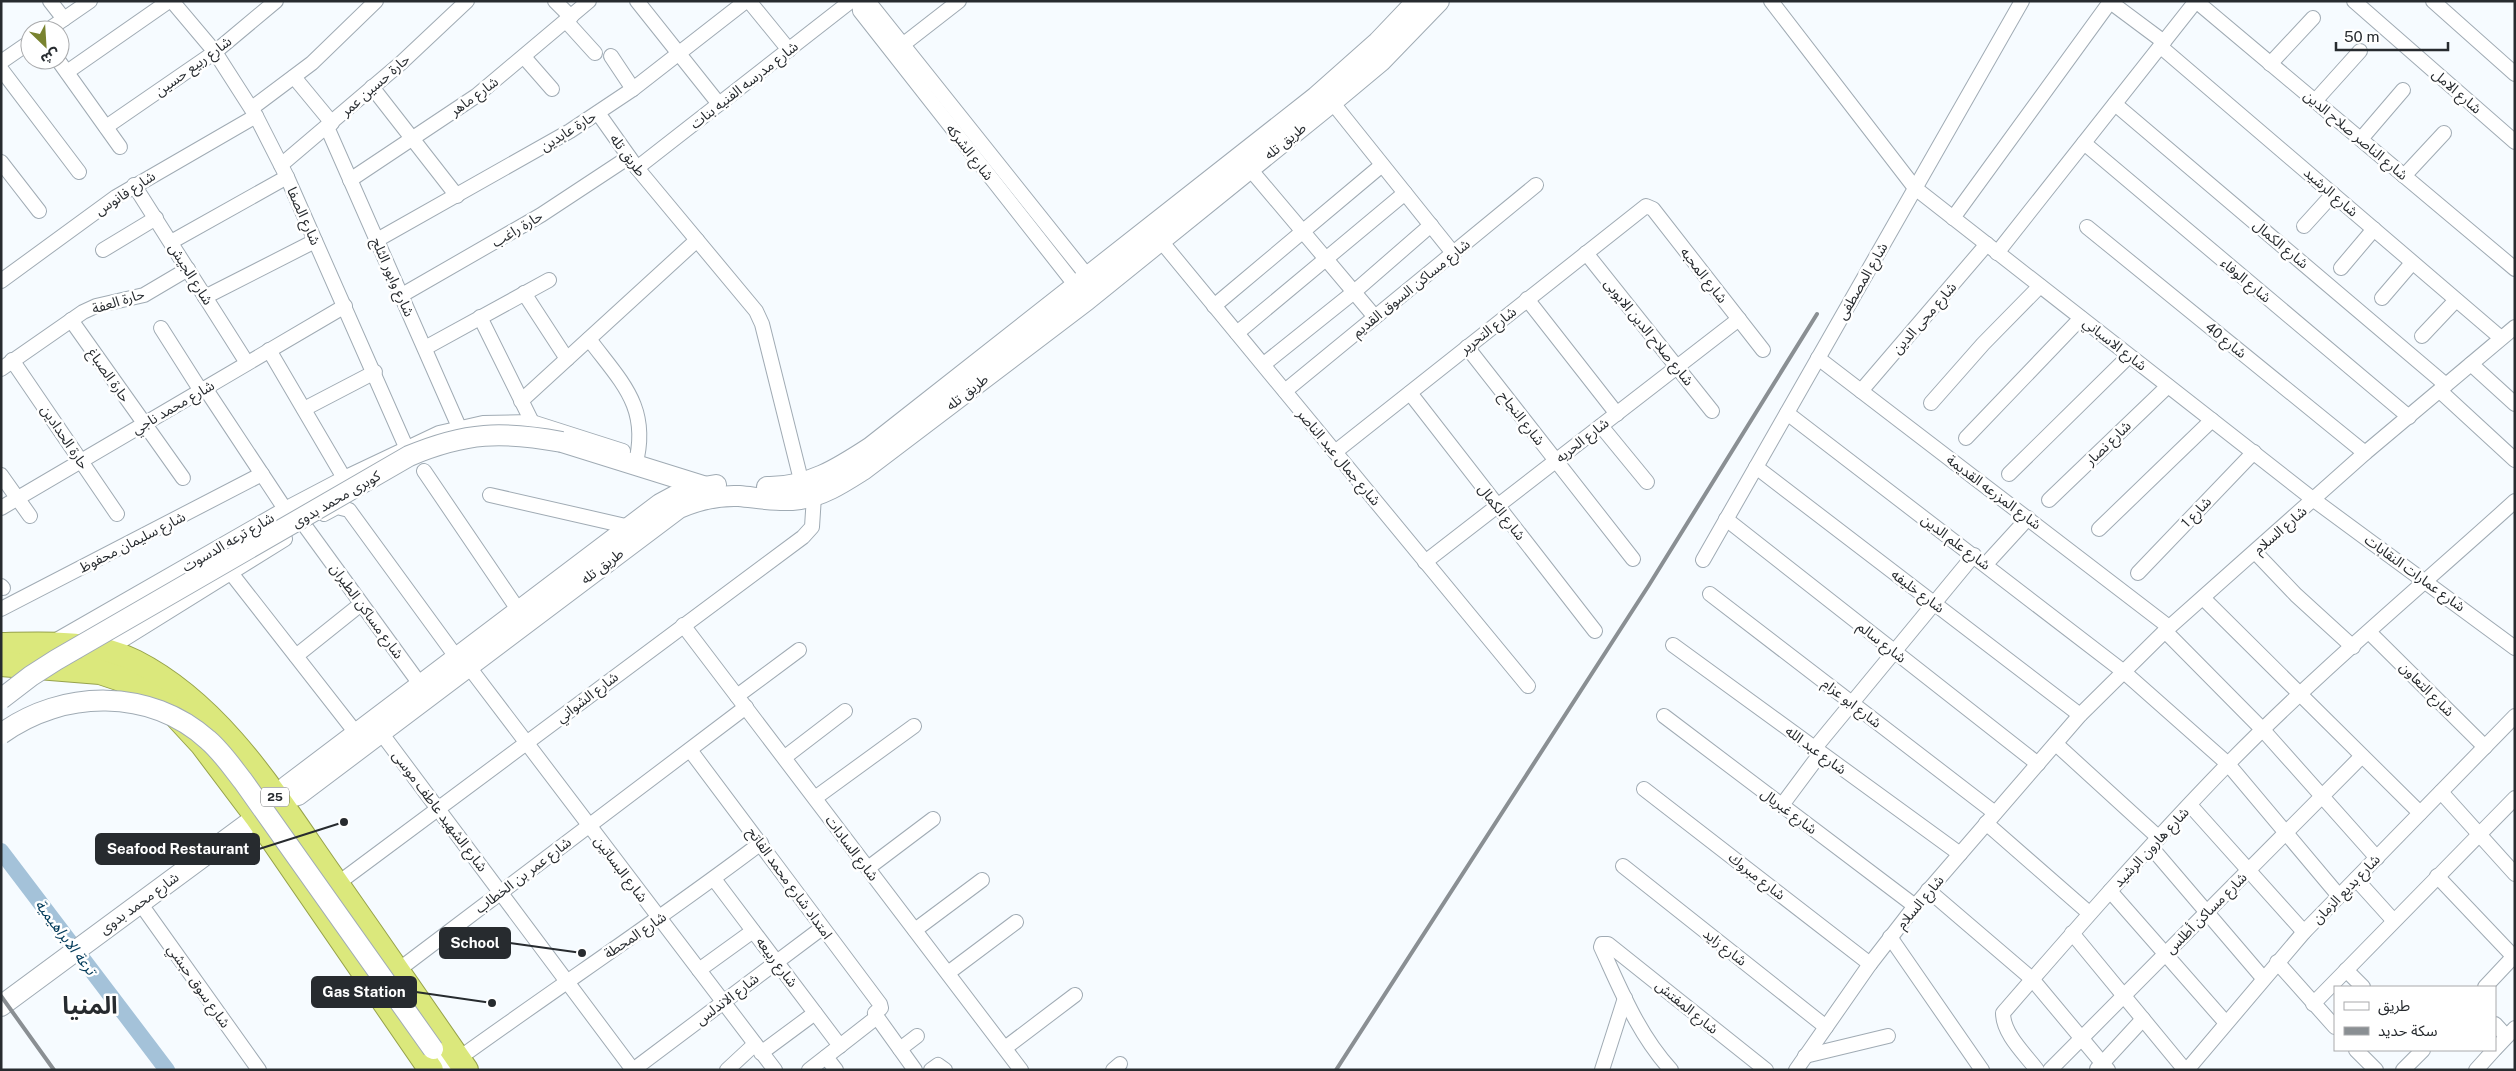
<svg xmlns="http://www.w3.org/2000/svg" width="2516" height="1071" font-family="'Public Sans','Noto Sans Arabic',sans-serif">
<rect width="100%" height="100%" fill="#f6fbff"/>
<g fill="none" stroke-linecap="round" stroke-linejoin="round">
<!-- canal -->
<polyline stroke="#a4c2d9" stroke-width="16" points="1,851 167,1070"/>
<!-- minor casing -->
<g stroke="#a0abb4" stroke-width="16">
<g id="minor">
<polyline points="50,1 64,19"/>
<polyline points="172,1 215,52 256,116 287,177 406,447"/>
<polyline points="555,1 571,17"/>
<polyline points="637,1 719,104"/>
<polyline points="749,1 789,50"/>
<polyline points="859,1 860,11 1080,291"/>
<polyline points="868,1 1093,283"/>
<polyline points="1771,1 1915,188 2314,500 2515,648"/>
<polyline points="2109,1 2164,42"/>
<polyline points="2196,1 2515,269"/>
<polyline points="2354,1 2515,142"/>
<polyline points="2433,1 2515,74"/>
<polyline points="566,21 595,53"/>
<polyline points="48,30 90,1"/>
<polyline points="2161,47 2501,338"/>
<polyline points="896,50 959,1"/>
<polyline points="611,56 633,89"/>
<polyline points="524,57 552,89"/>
<polyline points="58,60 120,147"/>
<polyline points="1,62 30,42"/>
<polyline points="2270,64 2313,18"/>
<polyline points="1,69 79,172"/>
<polyline points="67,72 169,1"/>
<polyline points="294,77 332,123"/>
<polyline points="372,87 457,196"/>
<polyline points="2315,101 2360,51"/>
<polyline points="1332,102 1453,253"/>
<polyline points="2115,104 2446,385"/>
<polyline points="252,108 312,63 376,1"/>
<polyline points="598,113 637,168 756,311 762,324 802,484"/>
<polyline points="106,127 215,52 276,1"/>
<polyline points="327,127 459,427"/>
<polyline points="2361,139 2403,90"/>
<polyline points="2084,143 2409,417"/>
<polyline points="1,162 39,211"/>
<polyline points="281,165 401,63 467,1"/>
<polyline points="637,168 851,1"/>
<polyline points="1250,169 1375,317"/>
<polyline points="2404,176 2444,133"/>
<polyline points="350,180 476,96 589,1"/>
<polyline points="134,185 247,363"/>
<polyline points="1953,218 2110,2"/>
<polyline points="2304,226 2333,194"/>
<polyline points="2087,227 2365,453"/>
<polyline points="1156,235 1528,686"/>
<polyline points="377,240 570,131 633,89 746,1"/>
<polyline points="171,242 287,177"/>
<polyline points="103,250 156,218"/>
<polyline points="1586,253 1712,411"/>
<polyline points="1997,253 2196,1"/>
<polyline points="2341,268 2374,229"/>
<polyline points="1,281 116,197 256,116"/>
<polyline points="524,293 567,359"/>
<polyline points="402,295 541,215 629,157"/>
<polyline points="205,297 315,241"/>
<polyline points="2382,298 2412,263"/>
<polyline points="1527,299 1617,414"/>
<polyline points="1214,306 1382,165"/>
<polyline points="480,317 532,422"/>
<polyline points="71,320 183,478"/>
<polyline points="161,328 201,391"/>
<polyline points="1237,333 1405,193"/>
<polyline points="2422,336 2456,300"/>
<path d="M589,339C621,382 651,407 635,466"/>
<polyline points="1467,347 1633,559"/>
<polyline points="425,348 549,280"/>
<polyline points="269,350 344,478"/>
<polyline points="1818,358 2169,627"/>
<polyline points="12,360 117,514"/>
<polyline points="1264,364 1354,292 1431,225"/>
<polyline points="2471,364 2515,404"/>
<polyline points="1,369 83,312 96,306 144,295 188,269"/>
<polyline points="205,388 285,509"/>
<polyline points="1285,391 1536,185"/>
<polyline points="1861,391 1987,244"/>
<polyline points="2440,391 2515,460"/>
<polyline points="1410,393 1595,631"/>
<polyline points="521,401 697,240"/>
<polyline points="1931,403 1983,344 2040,286"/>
<polyline points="304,409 375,372"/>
<polyline points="1787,413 2124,672 2228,764 2339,896"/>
<polyline points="1601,426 1647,482"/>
<polyline points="1966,438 2081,318"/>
<polyline points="1335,452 1646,206 1653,209 1763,350"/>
<polyline points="1756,467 2080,715"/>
<polyline points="424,471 519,611"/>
<polyline points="2009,474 2129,356"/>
<polyline points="1,475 30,516"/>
<polyline points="490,495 630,527"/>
<polyline points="2049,500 2168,386"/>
<polyline points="1,508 345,306"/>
<polyline points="324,514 337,507 349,510 457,658"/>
<polyline points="1726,519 2038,764"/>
<polyline points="305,526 425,691"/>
<polyline points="2099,529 2212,420"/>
<polyline points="2255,552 2296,595 2353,647"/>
<polyline points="1703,560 2022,1"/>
<polyline points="1425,562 1739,319"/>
<polyline points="1986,564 2028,518"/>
<polyline points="231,573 356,733"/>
<polyline points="2138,573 2254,452"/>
<polyline points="1,586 3,588"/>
<polyline points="1710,594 1995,813"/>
<polyline points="2203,598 2420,813"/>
<polyline points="1,609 262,474"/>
<polyline points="683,625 1021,1070"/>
<polyline points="2165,631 2263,730 2377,858"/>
<polyline points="2369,632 2485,747"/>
<polyline points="53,642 285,509 344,478 439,433 483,423 532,422 623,451"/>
<polyline points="1673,645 1960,854"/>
<polyline points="105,651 285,539"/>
<polyline points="296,656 361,604"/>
<polyline points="469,667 775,1070"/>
<polyline points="737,696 799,650"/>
<polyline points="1664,716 1915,906"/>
<polyline points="376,726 633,1070"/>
<polyline points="2056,744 2159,838"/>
<polyline points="1814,749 1974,555"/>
<polyline points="690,750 880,1004 881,1008 875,1013 877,1017"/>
<polyline points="785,757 845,711"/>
<polyline points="1644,789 1870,964"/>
<polyline points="2441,792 2515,874"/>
<polyline points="815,798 914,726"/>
<polyline points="1782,805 1820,754"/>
<polyline points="2190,805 2304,932"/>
<polyline points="1986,823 2089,913"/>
<polyline points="2151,847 2263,978"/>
<polyline points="1623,866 1826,1027"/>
<polyline points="868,868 933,819"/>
<polyline points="2437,876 2513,956"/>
<polyline points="714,879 840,1046"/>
<polyline points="2356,879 2393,920"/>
<polyline points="337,884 803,537 812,527 814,496"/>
<polyline points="1928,890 2032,979 2108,1070"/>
<polyline points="2110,891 2226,1023"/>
<polyline points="140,903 259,1070"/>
<polyline points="915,930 982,880"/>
<polyline points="2072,933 2185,1070"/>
<polyline points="1890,937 1982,1070"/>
<polyline points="2277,962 2335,1027"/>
<polyline points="699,970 753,931"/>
<polyline points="2346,970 2363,987"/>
<polyline points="397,971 746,707"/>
<polyline points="948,973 1016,922"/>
<polyline points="2485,987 2515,955"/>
<polyline points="2313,1004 2515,798"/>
<polyline points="877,1017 915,1070"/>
<polyline points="2495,1024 2506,1036"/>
<polyline points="1005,1048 1075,995"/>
<polyline points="900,1049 917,1036"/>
<polyline points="2495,1049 2515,1028"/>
<polyline points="2356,1050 2376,1070"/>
<polyline points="761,1053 815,1013"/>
<polyline points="1805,1056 1888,1036"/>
<polyline points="826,1057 836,1070"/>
<path d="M458,1059C559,986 662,918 761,843"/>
<polyline points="2097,1069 2143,1019"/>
<polyline points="633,1070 822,928"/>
<polyline points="727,1070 755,1044"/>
<polyline points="809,1070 877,1017"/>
<polyline points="931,1070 938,1065 945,1070"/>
<polyline points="1113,1070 1120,1064"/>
<polyline points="1602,1070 1625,998"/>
<path d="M1671,1070C1638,1034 1621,990 1601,947L1602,944H1608L1766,1070"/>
<polyline points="1796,1070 1870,964 1915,906 2080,715 2165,631 2365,453 2515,327"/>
<path d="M2037,1070C2025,1054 2003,1034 2003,1013C2077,928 2150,844 2228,764C2319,671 2419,588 2515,501"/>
<polyline points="2050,1070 2362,756"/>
<polyline points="2187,1070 2304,932 2515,716"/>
<polyline points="2403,1070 2423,1050"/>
<polyline points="2476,1070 2494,1050"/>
</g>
</g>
<!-- secondary casing -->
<g stroke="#a0abb4" stroke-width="22">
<g id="secondary">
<polyline points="562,442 703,486"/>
<path d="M767,487C808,488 839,468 871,447L1316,97L1378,42L1417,1"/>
<path d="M278,801L298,795L679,508C698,500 717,495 739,496C760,498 779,502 800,499C823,496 844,482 863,470L1087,300L1332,102L1381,61L1439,1"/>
<polyline points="278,801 287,786 660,504 686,490 716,485"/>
<polyline points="1,1006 269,808"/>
<polyline points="433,1049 446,1070"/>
</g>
</g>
<!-- trunk casing -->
<g stroke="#96a24c" stroke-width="26">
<g id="trunk">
<path d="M1,645C46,644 94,641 135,662C223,707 277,799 332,877C377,941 421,1005 466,1070"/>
<polyline points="1,664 100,672 121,679 166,705 202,744 257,817 431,1070"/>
</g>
</g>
<!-- minor -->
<use href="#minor" stroke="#fff" stroke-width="14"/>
<!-- secondary -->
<use href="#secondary" stroke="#fff" stroke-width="20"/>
<!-- trunk -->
<use href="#trunk" stroke="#dbe87c" stroke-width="24"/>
<!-- rail -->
<g stroke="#8a8f93" stroke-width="4">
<polyline points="1,996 54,1070"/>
<polyline points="1336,1070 1649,585 1817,314"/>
</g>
<!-- secondary-bridge casing -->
<g stroke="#a0abb4" stroke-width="22" stroke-linecap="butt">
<g id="secondary-bridge">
<path d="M1,699L31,676L56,660L409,456C466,432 502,431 562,442"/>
<path d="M1,734C63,689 150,688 208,740C221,751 232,767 243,781L433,1049"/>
</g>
</g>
<!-- secondary-bridge -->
<use href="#secondary-bridge" stroke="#fff" stroke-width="20"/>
</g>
<g text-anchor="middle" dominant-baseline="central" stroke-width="5" stroke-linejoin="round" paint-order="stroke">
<!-- shield labels -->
<rect fill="#fff" stroke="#686b6d" stroke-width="1" x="261" y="787.5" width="28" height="19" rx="4"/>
<g font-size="12" font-weight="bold" fill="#272b2f">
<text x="275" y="797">25</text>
</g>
<!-- street labels -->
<g font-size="14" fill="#272b2f" stroke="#fff">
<text transform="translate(193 66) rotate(-36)">شارع ربيع حسين</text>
<text transform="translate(375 85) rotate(-41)">حارة حسين عمر</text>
<text transform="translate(744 85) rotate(-38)">شارع مدرسه الفنيه بنات</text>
<text transform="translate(2457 91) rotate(41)">شارع الامل</text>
<text transform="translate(474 96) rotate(-36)">شارع ماهر</text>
<text transform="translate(568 131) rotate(-32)">حارة عابدين</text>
<text transform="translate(2356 135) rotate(40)">شارع الناصر صلاح الدين</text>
<text transform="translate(1285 141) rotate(-39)">طريق تله</text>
<text transform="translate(970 152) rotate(52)">شارع الشركه</text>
<text transform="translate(628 155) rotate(53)">طريق تله</text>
<text transform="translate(2331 192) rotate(41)">شارع الرشيد</text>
<text transform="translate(125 193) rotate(-33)">شارع فانوس</text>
<text transform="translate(304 216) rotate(66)">شارع الصفا</text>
<text transform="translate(517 229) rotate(-31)">حارة راغب</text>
<text transform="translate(2281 244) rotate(40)">شارع الكمال</text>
<text transform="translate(191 274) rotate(58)">شارع الجيش</text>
<text transform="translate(1704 275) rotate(52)">شارع المحبه</text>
<text transform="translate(393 277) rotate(66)">شارع وابور الثلج</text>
<text transform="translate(2246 280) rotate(40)">شارع الوفاء</text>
<text transform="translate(1862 281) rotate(-60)">شارع المصطفى</text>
<text transform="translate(1411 288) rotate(-39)">شارع مساكن السوق القديم</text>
<text transform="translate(118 301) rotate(-17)">حارة العفة</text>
<text transform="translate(1924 318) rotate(-49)">شارع محى الدين</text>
<text transform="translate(1488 330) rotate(-38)">شارع التحرير</text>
<text transform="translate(1649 332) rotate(51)">شارع صلاح الدين الايوبى</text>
<text transform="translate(2226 340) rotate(39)">شارع 40</text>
<text transform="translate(2115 344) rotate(38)">شارع الاسباني</text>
<text transform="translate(109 375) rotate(55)">حارة الصباغ</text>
<text transform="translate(967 392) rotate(-38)">طريق تله</text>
<text transform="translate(173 407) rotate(-30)">شارع محمد ناجي</text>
<text transform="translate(1522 418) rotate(52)">شارع النجاح</text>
<text transform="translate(65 437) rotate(56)">حارة الحدادين</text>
<text transform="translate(1582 440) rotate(-38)">شارع الحريه</text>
<text transform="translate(2108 443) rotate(-44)">شارع نصار</text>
<text transform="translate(1339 457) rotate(50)">شارع جمال عبد الناصر</text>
<text transform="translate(1994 492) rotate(37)">شارع المزرعه القديمة</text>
<text transform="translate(336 499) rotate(-30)">كوبرى محمد بدوى</text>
<text transform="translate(1502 512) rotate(52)">شارع الكمال</text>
<text transform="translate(2196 512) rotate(-46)">شارع 1</text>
<text transform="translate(2280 530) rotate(-41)">شارع السلام</text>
<text transform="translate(132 542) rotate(-27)">شارع سليمان محفوظ</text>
<text transform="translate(228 542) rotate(-30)">شارع ترعه الدسوت</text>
<text transform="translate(1956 542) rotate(37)">شارع علم الدين</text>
<text transform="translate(602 566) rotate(-37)">طريق تله</text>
<text transform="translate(2415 573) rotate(36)">شارع عمارات النقابات</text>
<text transform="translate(1918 591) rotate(37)">شارع خليفه</text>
<text transform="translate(367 611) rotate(54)">شارع مساكن الطيران</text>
<text transform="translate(1882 642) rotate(38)">شارع سالم</text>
<text transform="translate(2427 689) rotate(45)">شارع التعاون</text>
<text transform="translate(587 697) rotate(-37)">شارع الشواني</text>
<text transform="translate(1852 703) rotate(38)">شارع ابو عزام</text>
<text transform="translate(1816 750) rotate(36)">شارع عبد الله</text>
<text transform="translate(440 811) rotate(53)">شارع الشهيد عاطف موسى</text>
<text transform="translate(1789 811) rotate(37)">شارع غبريال</text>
<text transform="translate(2151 847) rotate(-47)">شارع هارون الرشيد</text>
<text transform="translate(852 848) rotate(53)">شارع السادات</text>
<text transform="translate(621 869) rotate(53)">شارع البساتين</text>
<text transform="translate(523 875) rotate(-37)">شارع عمر بن الخطاب</text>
<text transform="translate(1757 876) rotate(38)">شارع مبروك</text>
<text transform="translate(790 883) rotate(54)">امتداد شارع محمد الفاتح</text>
<text transform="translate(2346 889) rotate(-46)">شارع بديع الزمان</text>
<text transform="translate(1920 902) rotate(-50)">شارع السلام</text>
<text transform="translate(139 903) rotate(-36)">شارع محمد بدوى</text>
<text transform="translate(2206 913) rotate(-45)">شارع مساكن أطلس</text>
<text transform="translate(635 935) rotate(-34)">شارع المحطة</text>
<text transform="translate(1725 947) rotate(38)">شارع زايد</text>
<text transform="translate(777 962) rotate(53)">شارع ربيعه</text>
<text transform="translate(199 986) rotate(55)">شارع سوق حبشي</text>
<text transform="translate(727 999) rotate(-37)">شارع الاندلس</text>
<text transform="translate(1687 1007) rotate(39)">شارع المفتش</text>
</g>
<!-- water labels -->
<g font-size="15" font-style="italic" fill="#023a59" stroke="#fff">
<text transform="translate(66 937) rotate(53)">ترعة الابراهيمية</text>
</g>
<!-- town labels -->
<g font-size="24" font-weight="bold" fill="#272b2f" stroke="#fff">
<text x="90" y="1005">المنيا</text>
</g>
</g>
<!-- callouts -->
<path fill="none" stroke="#272b2f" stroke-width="2" d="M344 822L259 849M582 953L510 943M492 1003L416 992"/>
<g fill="#272b2f" stroke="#fff" stroke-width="2">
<circle cx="344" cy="822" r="5"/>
<circle cx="582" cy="953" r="5"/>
<circle cx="492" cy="1003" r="5"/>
</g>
<g fill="#272b2f" stroke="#272b2f" stroke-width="2">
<rect x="96" y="834" width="163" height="30" rx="5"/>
<rect x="440" y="928" width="70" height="30" rx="5"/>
<rect x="312" y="977" width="104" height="30" rx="5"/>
</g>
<g font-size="15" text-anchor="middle" font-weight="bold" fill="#fff">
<text x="178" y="854">Seafood Restaurant</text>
<text x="475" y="948">School</text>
<text x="364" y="997">Gas Station</text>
</g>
<!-- border -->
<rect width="2516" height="1071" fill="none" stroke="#272b2f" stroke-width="5"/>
<!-- legend -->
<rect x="2334" y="986" width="162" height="65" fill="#ffffff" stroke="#a9aaac"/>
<rect x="2344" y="1002" width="25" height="8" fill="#ffffff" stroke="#a9aaac"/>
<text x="2378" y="1011" font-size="15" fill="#272b2f">طريق</text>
<rect x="2344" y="1027" width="25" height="8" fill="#8a8f93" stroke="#a9aaac"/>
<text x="2378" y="1036" font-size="15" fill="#272b2f">سكة حديد</text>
<!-- north arrow -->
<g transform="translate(45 45) rotate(155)"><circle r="24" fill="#ffffff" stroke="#a9aaac"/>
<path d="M0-4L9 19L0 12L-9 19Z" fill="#79832f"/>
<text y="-8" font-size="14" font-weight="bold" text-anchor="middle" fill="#272b2f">ش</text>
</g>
<!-- scale -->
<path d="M2336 42v8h112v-8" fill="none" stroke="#272b2f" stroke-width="2.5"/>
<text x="2344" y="42" font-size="15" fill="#272b2f" stroke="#ffffff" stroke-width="4" paint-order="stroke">50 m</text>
</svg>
